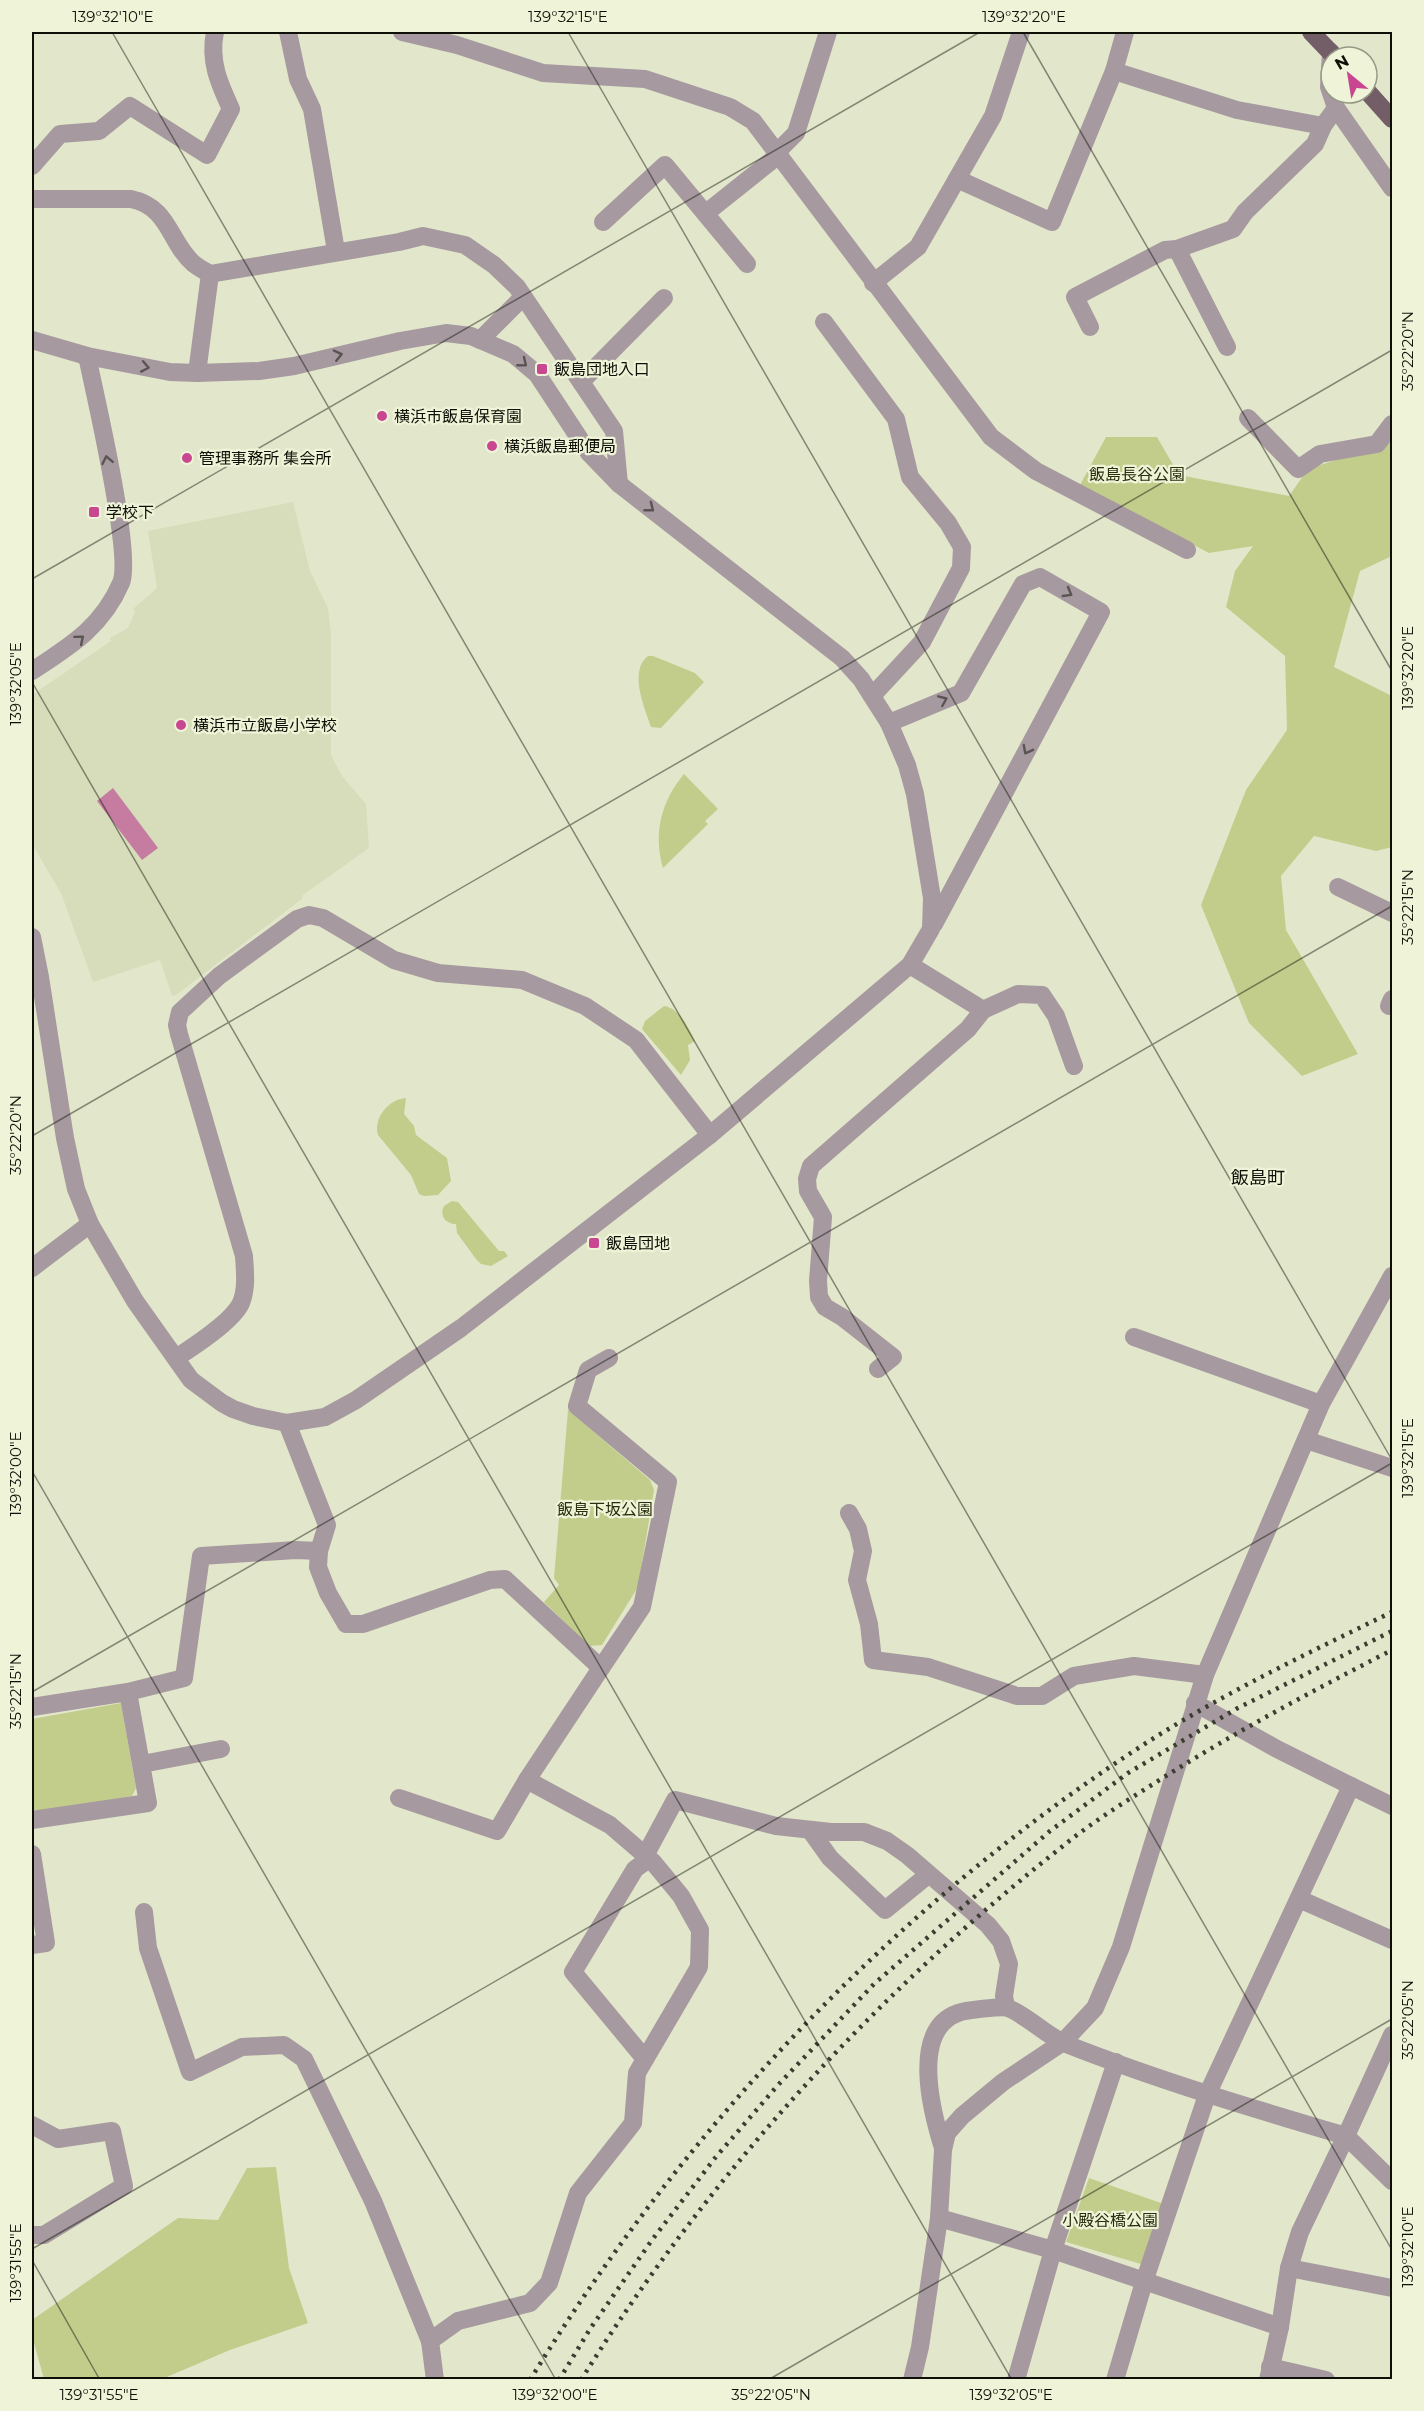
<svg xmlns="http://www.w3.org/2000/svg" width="1424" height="2411" font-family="Montserrat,'Noto Sans JP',sans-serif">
<rect width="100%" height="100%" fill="#e2e7cb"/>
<!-- built -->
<polygon fill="#d7ddba" points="293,502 310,571 328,608 331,633 331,755 342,776 366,804 369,848 303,895 302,899 176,995 172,996 160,960 93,982 61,893 32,844 32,695 111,641 110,638 128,628 135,612 133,609 157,588 148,531"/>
<!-- green -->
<g fill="#c2cd8c">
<polygon points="1392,429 1392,556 1360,571 1334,667 1392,696 1392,847 1376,851 1314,836 1281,876 1286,930 1358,1054 1302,1076 1249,1023 1201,905 1246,790 1287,730 1285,656 1226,607 1235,571 1253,546 1209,553 1080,485 1106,437 1157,437 1179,475 1289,496 1308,469 1379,446"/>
<path d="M648,656H653L695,673L704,682L661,728L651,727C645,709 628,671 648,656Z"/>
<path d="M684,774L718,809L705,821L708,824L663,868C653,834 661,801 684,774Z"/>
<path d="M664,1006C680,1008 689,1029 695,1041L688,1045L690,1060L681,1075L642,1029L645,1021Z"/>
<path d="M406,1098L404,1114L414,1126L416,1135L447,1158L451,1181L438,1195L424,1196L419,1194L411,1175L378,1135C373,1118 389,1099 406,1098Z"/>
<path d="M452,1201L458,1202L499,1251H504L508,1256L491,1266L481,1264L476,1259L457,1233L456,1224C446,1224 439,1216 444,1206Z"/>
<polygon points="568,1410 650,1480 654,1490 638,1587 602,1645 589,1646 544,1602 559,1585 554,1578"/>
<polygon points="121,1703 136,1788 132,1796 39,1812 32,1809 32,1719"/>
<polygon points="276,2167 289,2268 308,2323 230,2350 162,2379 44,2379 32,2336 32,2320 178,2218 218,2220 247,2168"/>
<polygon points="1089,2178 1164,2204 1141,2264 1066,2242"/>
</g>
<!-- water -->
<polygon fill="#c57ca0" points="113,788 158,848 142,860 97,801"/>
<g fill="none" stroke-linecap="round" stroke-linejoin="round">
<!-- minor -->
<g stroke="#a6999f" stroke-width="18">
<polyline points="288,32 298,79 312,109 336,251"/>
<polyline points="402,32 457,45 543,73 645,79 730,107 753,121 991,437 1036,471 1187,550"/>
<polyline points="1114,71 1237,110 1323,126"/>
<polyline points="1336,108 1392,188"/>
<polyline points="778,151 796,133 828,32"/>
<path d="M32,166L60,134L99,131L130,106L207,155L231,109C219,83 209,61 215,32"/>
<polyline points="957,179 1052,222 1114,71 1125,32"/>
<path d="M32,199H131C170,207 169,243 194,264C199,268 205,271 210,274"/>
<polyline points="706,213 780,154"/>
<polyline points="603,222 665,165 747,264"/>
<polyline points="1177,249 1227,347"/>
<polyline points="873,283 918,247 993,116 1021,32"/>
<polyline points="824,322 896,419 910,477 948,523 962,547 961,568 922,642 872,696"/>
<polyline points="1090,327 1075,297 1165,250 1177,249 1233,229 1245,212 1315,144 1323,126 1336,108 1329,87 1331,52"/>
<polyline points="32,340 87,356 170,372 197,373 259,371 294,366 400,341 446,333 471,336 513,354 537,374 589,453 619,484 842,658 861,679 889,723 907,765 915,794 932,898 931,929 910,965 710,1135 461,1328 356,1400 325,1417 287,1423 253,1416 233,1409 222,1403 191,1380 135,1301 90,1224 76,1189 65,1138 40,977 32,937"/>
<polyline points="480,340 523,297"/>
<polyline points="197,373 210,274 399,242 423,236 465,245 494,265 517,287 614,431 619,484"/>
<polyline points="581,382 664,298"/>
<polyline points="1248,418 1298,469 1320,454 1377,444 1392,424"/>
<path d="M32,671C70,646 102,627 121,583C133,555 95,395 87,356"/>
<polyline points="889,723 961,693 1023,584 1040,577 1101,612 934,924"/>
<polyline points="1338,887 1392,913"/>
<polyline points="910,965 983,1010 1018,994 1042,995 1056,1016 1074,1066"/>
<polyline points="1389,1006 1392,999"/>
<polyline points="32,1268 90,1224"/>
<polyline points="1134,1337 1321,1404"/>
<path d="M176,1358C193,1347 233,1321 241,1303C247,1288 245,1272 244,1256L179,1034L177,1025L180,1012L219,976L297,919L309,915L323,918L394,960L438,973L522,980L585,1006L636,1040L710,1135"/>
<polyline points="878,1369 893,1357 842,1317 825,1307 819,1297 818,1281 823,1217 808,1191 807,1179 811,1166 968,1029 983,1010"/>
<polyline points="287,1423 327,1525 319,1551 318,1567 328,1593 346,1624 363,1624 490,1580 505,1579 601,1668 527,1780 497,1831 399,1798"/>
<polyline points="1306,1440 1392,1468"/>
<polyline points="849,1513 858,1529 863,1551 857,1580 869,1624 873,1660 928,1667 1017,1696 1042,1696 1074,1676 1134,1666 1205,1675"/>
<polyline points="601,1668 642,1607 668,1482 577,1406 588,1370 609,1358"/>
<polyline points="1195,1703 1277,1749 1351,1786"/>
<polyline points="32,1707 128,1692 184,1678 201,1556 296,1550 319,1551"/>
<polyline points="142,1764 221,1749"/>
<polyline points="32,1820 148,1803 128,1692"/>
<polyline points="810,1830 830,1858 885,1910 928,1875"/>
<polyline points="32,1854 46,1943 32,1945"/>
<polyline points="646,1854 675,1800 776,1826 831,1832 864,1832 887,1841 907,1855 988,1925 1001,1941 1009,1964 1004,1996 1006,2007"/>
<polyline points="1299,1899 1392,1940"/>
<polyline points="144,1912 148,1948 190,2072 242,2047 284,2045 304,2059 373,2201 430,2341"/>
<polyline points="1392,2035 1346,2136 1392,2181"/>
<polyline points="645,2059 573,1972 635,1869 649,1859"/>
<polyline points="32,2125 58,2139 112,2131 124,2186 44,2235 32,2235"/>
<path d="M943,2148C932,2113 910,2030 958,2013C965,2010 1002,2006 1008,2008C1028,2016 1045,2035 1066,2044C1157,2080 1251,2108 1346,2136L1300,2232L1289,2268L1280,2327L1268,2380"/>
<polyline points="939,2218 1053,2250 1280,2327"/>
<polyline points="1289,2268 1392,2288"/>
<polyline points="1270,2367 1326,2380"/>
<polyline points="435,2380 430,2341 458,2321 530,2303 549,2283 578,2193 633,2123 637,2073 699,1967 700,1930 681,1896 653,1862 610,1825 527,1780"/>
<polyline points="912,2380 920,2347 939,2218 943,2150 947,2133 962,2116 1003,2082 1063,2042 1095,2008 1121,1947 1205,1675 1321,1404 1392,1276"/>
<polyline points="1016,2380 1053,2250 1116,2062"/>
<polyline points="1115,2380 1144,2282 1207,2095 1351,1786 1392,1806"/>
</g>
<!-- major -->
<g stroke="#735d67" stroke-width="18">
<polyline points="1311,32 1335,57"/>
<polyline points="1367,91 1392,119"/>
</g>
<!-- rail -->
<g stroke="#3a3d30" stroke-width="4.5" stroke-dasharray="3 6" stroke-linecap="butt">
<path d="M530,2380C684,2128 895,1906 1143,1745C1222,1694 1308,1653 1392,1612"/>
<polyline points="559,2380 590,2329 652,2240 715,2158 778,2085 874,1984 1050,1831 1128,1773 1236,1709 1392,1631"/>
<path d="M581,2380C708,2176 874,1995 1063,1846C1096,1819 1133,1797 1169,1774C1241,1729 1316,1689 1392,1650"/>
</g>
</g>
<!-- one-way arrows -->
<defs><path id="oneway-chevron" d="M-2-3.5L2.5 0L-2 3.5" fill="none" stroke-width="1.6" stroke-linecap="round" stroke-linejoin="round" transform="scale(1.5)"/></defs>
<g stroke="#5a5453">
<use href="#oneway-chevron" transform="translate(338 355) rotate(-13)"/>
<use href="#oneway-chevron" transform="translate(523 363) rotate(39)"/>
<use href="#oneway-chevron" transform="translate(145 367) rotate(11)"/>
<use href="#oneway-chevron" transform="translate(107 460) rotate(-101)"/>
<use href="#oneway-chevron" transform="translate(650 508) rotate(38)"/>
<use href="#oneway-chevron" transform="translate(1068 593) rotate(30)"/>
<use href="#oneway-chevron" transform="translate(80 639) rotate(-40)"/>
<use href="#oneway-chevron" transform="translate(943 700) rotate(-23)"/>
<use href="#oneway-chevron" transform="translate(1027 750) rotate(118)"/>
</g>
<!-- ticks -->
<path fill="none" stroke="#0e1007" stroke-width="1.5" stroke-opacity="0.45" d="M112,32L1392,2250M568,32L1392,1460M1023,32L1392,671M32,579L980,32M32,682L1012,2380M32,1136L1392,350M32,1471L556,2380M32,1692L1392,906M32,2249L1392,1463M32,2260L100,2380M768,2380L1392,2019"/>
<!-- markers -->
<g fill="#c84790" stroke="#eff4d8" stroke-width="2">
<rect x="536" y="363" width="12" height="12" rx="3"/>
<circle cx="382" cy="416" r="6"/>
<circle cx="492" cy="446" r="6"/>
<circle cx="187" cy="458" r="6"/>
<rect x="88" y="506" width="12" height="12" rx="3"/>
<circle cx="181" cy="725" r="6"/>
<rect x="588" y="1237" width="12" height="12" rx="3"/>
</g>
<g text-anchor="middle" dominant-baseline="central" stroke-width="4.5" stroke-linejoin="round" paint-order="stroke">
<!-- poi labels -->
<g font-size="16" fill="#0e1007" stroke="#eff4d8" text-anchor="start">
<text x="554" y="369">飯島団地入口</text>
<text x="394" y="416">横浜市飯島保育園</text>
<text x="504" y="446">横浜飯島郵便局</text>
<text x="199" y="458">管理事務所 集会所</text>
<text x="106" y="512">学校下</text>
<text x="193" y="725">横浜市立飯島小学校</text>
<text x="606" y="1243">飯島団地</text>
</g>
<!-- park labels -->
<g font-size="16" fill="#292e0c" stroke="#eff4d8">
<text x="1137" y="474">飯島長谷公園</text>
<text x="605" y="1509">飯島下坂公園</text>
<text x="1110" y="2220">小殿谷橋公園</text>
</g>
<!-- neighbourhood labels -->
<g font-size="18" fill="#0e1007" stroke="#eff4d8">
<text x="1258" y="1178">飯島町</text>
</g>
</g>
<!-- border -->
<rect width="1424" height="2411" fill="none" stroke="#eff4d8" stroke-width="66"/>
<!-- north arrow -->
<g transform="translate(1349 75) rotate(330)"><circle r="28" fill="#eff4d8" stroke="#959984" stroke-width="1.5"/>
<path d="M0-4.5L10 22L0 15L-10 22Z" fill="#c84790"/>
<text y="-9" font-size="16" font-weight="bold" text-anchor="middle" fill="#0e1007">N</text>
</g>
<rect x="33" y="33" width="1358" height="2345" fill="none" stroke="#0e1007" stroke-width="2"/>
<g font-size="15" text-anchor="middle" fill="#0e1007">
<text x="113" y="22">139°32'10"E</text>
<text x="568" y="22">139°32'15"E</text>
<text x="1024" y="22">139°32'20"E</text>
<text transform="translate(1408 351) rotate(-90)" y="5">35°22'20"N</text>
<text transform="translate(1408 668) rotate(-90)" y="5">139°32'20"E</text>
<text transform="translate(16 684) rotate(-90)" y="5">139°32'05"E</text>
<text transform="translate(1408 907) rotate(-90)" y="5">35°22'15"N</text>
<text transform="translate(16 1135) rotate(-90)" y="5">35°22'20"N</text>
<text transform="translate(1408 1458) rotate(-90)" y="5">139°32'15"E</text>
<text transform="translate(16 1474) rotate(-90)" y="5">139°32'00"E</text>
<text transform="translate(16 1691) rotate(-90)" y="5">35°22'15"N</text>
<text transform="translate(1408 2020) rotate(-90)" y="5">35°22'05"N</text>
<text transform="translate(1408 2247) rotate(-90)" y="5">139°32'10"E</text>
<text transform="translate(16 2263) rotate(-90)" y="5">139°31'55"E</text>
<text x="99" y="2400">139°31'55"E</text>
<text x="555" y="2400">139°32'00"E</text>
<text x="771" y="2400">35°22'05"N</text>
<text x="1011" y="2400">139°32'05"E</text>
</g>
</svg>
